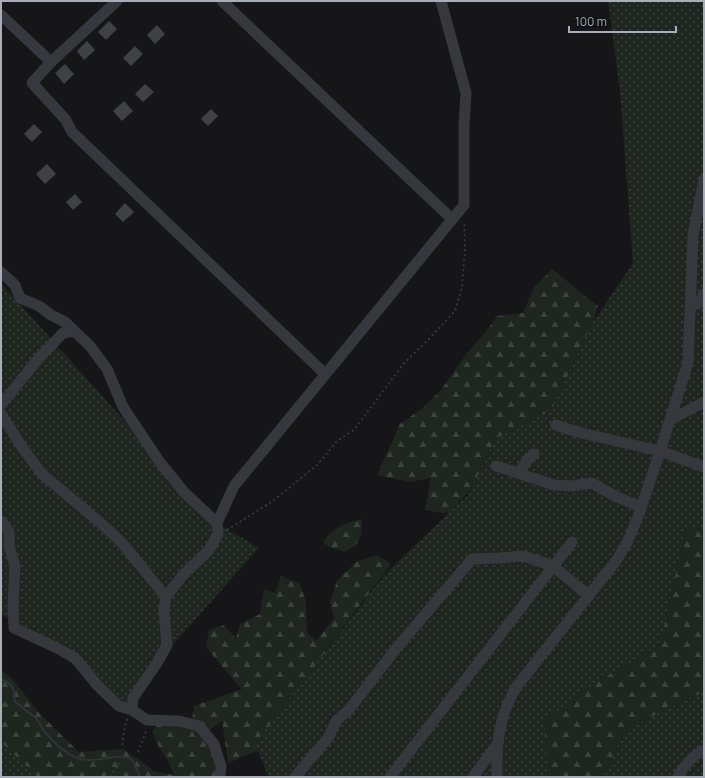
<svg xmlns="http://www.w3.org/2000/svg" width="705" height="778" font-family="Manrope,sans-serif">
<defs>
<pattern id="forest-firs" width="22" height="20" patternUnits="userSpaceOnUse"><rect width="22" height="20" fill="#1e261f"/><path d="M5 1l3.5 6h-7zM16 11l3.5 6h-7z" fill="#3c433d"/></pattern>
<pattern id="garden-dots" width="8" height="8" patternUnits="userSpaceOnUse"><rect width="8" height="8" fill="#1e261f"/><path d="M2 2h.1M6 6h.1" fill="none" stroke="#3c433d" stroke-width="1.8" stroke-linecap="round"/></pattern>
</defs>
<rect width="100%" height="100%" fill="#161618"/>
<!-- forest -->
<g fill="url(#forest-firs)">
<polygon points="552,269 598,306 593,322 551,411 495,439 472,488 450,512 443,513 425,510 431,478 409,482 377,475 400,424 424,407 441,390 467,353 485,333 497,316 523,313 534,288"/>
<path d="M362,519C362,537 361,544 344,552L329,547L323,542C335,526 344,524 362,519Z"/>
<polygon points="686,526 704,530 704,690 702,693 660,712 624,733 604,777 548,777 543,721 592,685 660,645"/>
<polygon points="377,555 391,564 326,650 298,734 228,763 222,721 205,733 214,757 216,777 37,777 1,743 1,669 14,681 40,714 79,752 123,749 145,764 153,771 174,775 167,759 159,747 152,731 162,720 192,722 194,706 242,689 220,664 206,647 209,630 223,625 236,638 240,624 260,614 264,589 275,593 281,576 300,584 306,602 307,632 316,641 334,618 330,602 337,581 356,562"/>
</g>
<!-- garden -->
<g fill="url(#garden-dots)">
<polygon points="608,1 704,1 704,529 686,527 660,645 592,685 544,721 548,777 269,777 255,744 384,575 469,494 495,439 551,411 593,322 633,263 620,91"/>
<polygon points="1,283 216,523 259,548 169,649 125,703 40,639 1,614"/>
<polygon points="704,690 704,777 604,777 624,733 660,712 702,693"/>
<polygon points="1,742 2,743 38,777 1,777"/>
</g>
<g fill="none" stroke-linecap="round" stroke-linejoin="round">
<!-- stream -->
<path stroke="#2c353c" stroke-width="2" d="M1,680C11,680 16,691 14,700C20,707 29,712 36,718C39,721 41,727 44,731C53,742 64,753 77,758C93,765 122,751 132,760C136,764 137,772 140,777"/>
</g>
<!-- building -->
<g fill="#404145">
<polygon points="109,21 117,29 106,40 98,32"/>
<polygon points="157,25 165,34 155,44 147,35"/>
<polygon points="87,41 95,50 84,60 77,51"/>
<polygon points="135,46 143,54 131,66 123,58"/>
<polygon points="65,64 74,74 64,84 55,73"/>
<polygon points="145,84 154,92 143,102 135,94"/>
<polygon points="124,101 133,111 122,121 113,111"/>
<polygon points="211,109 218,116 208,126 201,119"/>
<polygon points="34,124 42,132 32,142 24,134"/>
<polygon points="47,164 56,174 45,184 36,174"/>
<polygon points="75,194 82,202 73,210 66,202"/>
<polygon points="125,203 134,212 123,222 115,214"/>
</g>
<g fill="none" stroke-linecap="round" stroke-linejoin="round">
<!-- path -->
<g stroke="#3d3f44" stroke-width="1.5" stroke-dasharray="2 3" stroke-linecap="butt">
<polyline points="227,530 273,501 317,465 337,441 354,430 405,362 427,341 455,311 462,287 465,249 464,221"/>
<polyline points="122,745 125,725 128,718"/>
<polyline points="138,752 147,729"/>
<polyline points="111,777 113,772 122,761"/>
</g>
<!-- minor -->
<g stroke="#37383d" stroke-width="11">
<polyline points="222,1 452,219"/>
<polyline points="1,15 51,62 32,83 66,120 72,132 325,374"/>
<polyline points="51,62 117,1"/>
<polyline points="1,272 15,285 20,298 39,306 51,315 65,322 90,346 107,369 123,407 159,461 184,492 217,523 218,534 209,550 182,576 166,597 164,611 167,645 157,663 133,698 132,710"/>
<polyline points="691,306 699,303 704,294"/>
<polyline points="1,405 39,358 63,333 74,331"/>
<polyline points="1,414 22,447 42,474 103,525 122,543 166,597"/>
<polyline points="670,420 704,402"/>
<polyline points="556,425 577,432 660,451 704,467"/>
<polyline points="496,466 554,485 571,486 592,483 615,496 641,507"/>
<polyline points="519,473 528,459 534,454"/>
<polyline points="1,521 9,532 9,546 15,566 13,606 14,628 55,647 75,658 97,685 119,706 132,710 147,720 179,721 199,726 214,744 221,766 220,777"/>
<polyline points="217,523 234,486 464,205 464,126 466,93 441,1"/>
<polyline points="295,777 328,738 337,720 348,711 395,650 472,559 500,558 524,556 553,566 589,596"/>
<polyline points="390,777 572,542"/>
<polyline points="473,777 498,743"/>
<path d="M497,777C496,744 499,715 517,686L616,561L627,543L639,514L660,451L688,363L693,235L704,179"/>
<path d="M678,777C682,768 694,754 704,750"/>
</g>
</g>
<!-- border -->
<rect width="705" height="778" fill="none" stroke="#a8adb8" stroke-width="4"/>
<!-- scale -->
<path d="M569 26v6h107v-6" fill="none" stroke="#a8adb8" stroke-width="2"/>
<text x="575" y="26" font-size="12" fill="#a8adb8" stroke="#111113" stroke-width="3" paint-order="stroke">100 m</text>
</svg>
